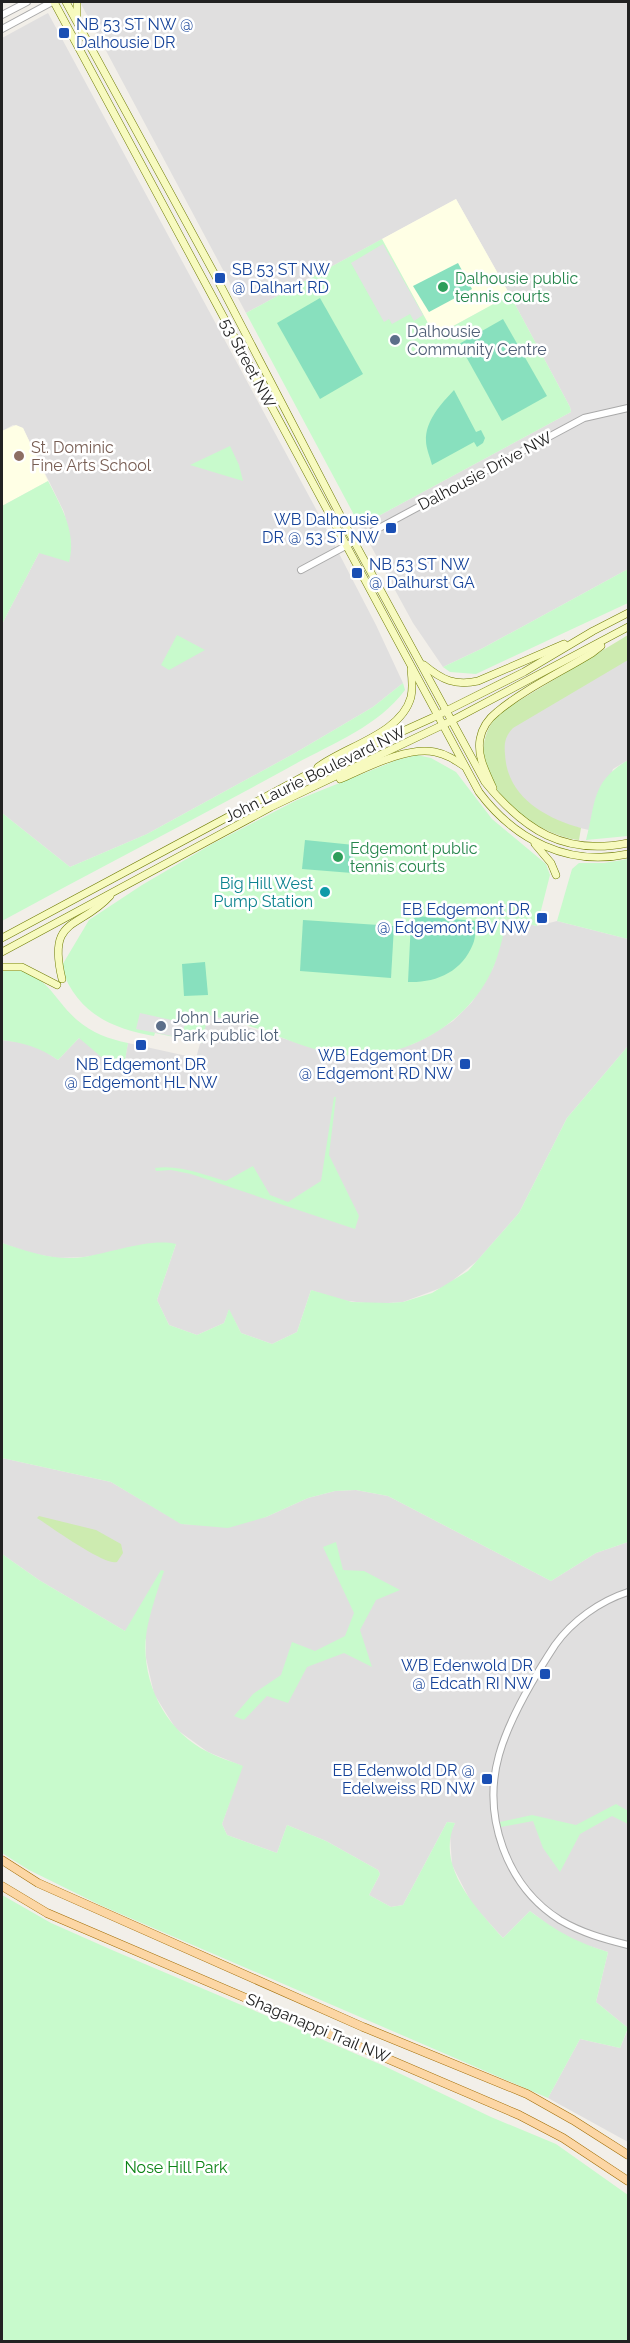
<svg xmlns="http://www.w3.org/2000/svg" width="630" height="2343" font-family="Raleway,sans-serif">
<rect width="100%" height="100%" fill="#f2efe9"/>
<!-- residential -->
<g fill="#e0dfdf">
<polygon points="80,2 628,2 628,569 483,648 443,667 413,623 360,526 571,412 570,407 510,295 456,199 246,313"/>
<polygon points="48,13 316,509 376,625 403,683 373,707 295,753 147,834 70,867 2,813 2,624 39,553 71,543 64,512 23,428 13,425 2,431 2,38"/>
<polygon points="628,654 628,760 613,769 589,830 545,820 518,798 501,769 503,733"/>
<polygon points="507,919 537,926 557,921 628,939 628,1046 567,1118 519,1213 477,1261 446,1286 403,1302 374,1304 340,1300 311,1290 297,1332 272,1344 241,1333 229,1310 224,1323 197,1335 169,1325 157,1300 176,1244 84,1257 57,1258 30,1253 2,1243 2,1040 25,1043 43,1050 58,1060 79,1038 124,1065 128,1043 196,1058 208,1015 333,1054 351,1055 384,1052 413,1044 431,1035 453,1021 472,1002 493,968"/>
<polygon points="2,1458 111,1482 182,1524 200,1525 266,1517 308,1498 335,1491 356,1490 388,1496 551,1581 596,1553 628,1542 628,2028 596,2002 608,1952 583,1944 559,1933 530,1911 503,1938 472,1904 452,1865 450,1834 455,1823 447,1822 403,1905 391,1907 369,1895 380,1874 378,1870 326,1841 287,1825 277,1853 227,1835 222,1824 242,1766 208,1752 176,1729 154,1694 146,1658 146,1639 135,1637 39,1580 2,1554"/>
<polygon points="628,2029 628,2142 548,2098 580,2039 620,2048"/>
</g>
<!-- education -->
<g fill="#ffffe5">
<polygon points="456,199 510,295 435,336 382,239"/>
<polygon points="16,425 23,428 48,481 2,506 2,431"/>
</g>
<!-- grass -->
<g fill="#cdebb0">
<path d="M628,635V660L513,728C505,736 504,744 505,754C507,797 545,818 581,828L579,840C525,833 451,768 499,713Z"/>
<path d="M39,1516L96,1530L121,1544L123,1553L117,1562C105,1566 51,1527 37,1518Z"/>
</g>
<!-- park -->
<g fill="#c8facc">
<polygon points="382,239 435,336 510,295 570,407 571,412 360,526 246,313"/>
<polygon points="230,446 239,465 243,481 190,465"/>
<path d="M48,481C61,506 77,533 69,562L39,553L2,624V506Z"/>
<polygon points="628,569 628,603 476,674 450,672 443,667 483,648"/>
<polygon points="177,635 205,650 169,670 161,665"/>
<path d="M403,683L405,690C377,728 328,745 288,768C193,820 97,869 2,921V813L70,867L147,834L295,753L373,707Z"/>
<path d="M417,755L431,758L456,772L492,819L546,864L550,875L537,926L507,919C502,940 498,961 487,980C457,1033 391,1065 331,1053C306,1048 284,1038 261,1030C244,1024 226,1019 208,1015L202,1043L155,1033L154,1036C110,1028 77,1013 61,967L89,920L142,885L212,844L297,800L397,760Z"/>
<path d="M628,760V836L586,840C596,802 591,782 628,760Z"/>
<polygon points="628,859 628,939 557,921 572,869 579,863 604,863"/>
<path d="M12,969C48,974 53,999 77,1020C92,1033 109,1039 128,1043L124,1066L106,1061L79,1038L58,1060C39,1047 24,1043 2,1040V970Z"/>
<path d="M628,1046V1542L596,1553L551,1581L388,1496L356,1490L335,1491L308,1498L266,1517L228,1528L181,1524L111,1482L2,1458V1243C29,1252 54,1261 84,1257C111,1253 149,1238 176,1244L157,1300L169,1325L197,1335L224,1323L229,1309L241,1333L272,1344L297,1332L311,1290L352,1302L389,1303L403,1302L432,1293L468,1271L519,1213L567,1118Z"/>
<path d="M334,1097H336L329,1155L359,1216L355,1229L191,1174L171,1170L156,1171L155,1168C179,1164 204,1175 226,1181L253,1166L270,1195L288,1202L321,1181Z"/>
<polygon points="336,1542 343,1570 364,1571 400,1590 376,1600 360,1630 372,1667 344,1653 307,1667 288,1703 267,1696 244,1720 234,1716 253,1694 281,1675 292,1642 315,1651 345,1636 354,1613 323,1547"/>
<path d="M2,1554L39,1580L125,1631L161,1570L164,1571C158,1589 152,1606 148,1624C137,1674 162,1729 208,1752C219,1758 231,1761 243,1766L222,1824L227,1835L277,1853L287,1825L326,1841L378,1870L380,1874L369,1895L391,1907L403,1905L447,1822L455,1823C435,1866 476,1908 503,1938L530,1911C556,1931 576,1942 608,1952L596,2002L628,2028L620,2048L580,2039L548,2098L100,1905L29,1870L2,1853Z"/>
<polygon points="616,1804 628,1811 628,1824 612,1816 580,1834 560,1872 543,1848 533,1821 501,1827 500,1822 532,1815 576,1825"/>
<polygon points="2,1895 51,1923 112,1950 382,2065 491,2117 556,2144 628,2195 628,2341 2,2341"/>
</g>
<!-- pitch -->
<g fill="#88e0be">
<polygon points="458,263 472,289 429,312 413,286"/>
<polygon points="320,298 363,374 320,399 277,323"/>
<polygon points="503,319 547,396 502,421 459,344"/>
<path d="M454,390L476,432L481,430L485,438L483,443L477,447L474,442L432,465C430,457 426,448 426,441C425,421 441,404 454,390Z"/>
<polygon points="305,840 354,845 352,873 302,869"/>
<path d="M417,916L476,921C475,928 476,938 473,944C462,972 436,983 408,982L411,921Z"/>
<polygon points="303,920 394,926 391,978 300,971"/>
<polygon points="205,962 208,995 184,996 182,964"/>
</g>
<!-- parking -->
<g fill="#e2e2e2">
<polygon points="383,244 423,315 414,321 410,314 392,324 389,319 384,322 351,263"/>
<polygon points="140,1013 185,1023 182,1038 136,1029"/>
</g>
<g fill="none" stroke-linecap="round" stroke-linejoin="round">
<!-- tertiary casing -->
<g stroke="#a9a9a9" stroke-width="8">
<g id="tertiary">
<polyline points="2,15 27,2"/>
<polyline points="2,29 52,2"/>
<polyline points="301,570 584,418 628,408"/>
<path d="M628,1592C600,1601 572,1621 555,1645C534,1677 509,1719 499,1755C482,1816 506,1886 560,1920C582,1933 604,1939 628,1945"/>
</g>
</g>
<!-- secondary casing -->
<g stroke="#707d05" stroke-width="8">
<g id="secondary">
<path d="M54,2L479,792C515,840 568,867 628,854"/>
<path d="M66,2L214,273L350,534L485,782C524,830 564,856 628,843"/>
<polyline points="77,17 77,2"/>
<path d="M424,665C442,680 455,686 478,681L564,644"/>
<path d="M318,767C346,746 401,734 411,697C413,688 412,678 411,669"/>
<path d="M340,779C366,768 407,746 435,752C446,754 455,760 464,766"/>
<path d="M493,788C486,772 477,757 480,739C482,728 488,719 497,712C523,690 563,671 592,653L601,646"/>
<polyline points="535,844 551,863 556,875"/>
<polyline points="2,938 308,774 432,718 524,672 593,631 628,613"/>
<polyline points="2,952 271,807 451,721 628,627"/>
<polyline points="2,967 22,967 57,985"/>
<path d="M62,979C47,916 79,930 110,896"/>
</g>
</g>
<!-- primary casing -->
<g stroke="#a06b00" stroke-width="9">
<g id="primary">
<polyline points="2,1860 38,1883 363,2027 527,2094 573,2120 628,2155"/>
<polyline points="2,1886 47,1913 519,2115 563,2138 628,2181"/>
</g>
</g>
<!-- tertiary -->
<use href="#tertiary" stroke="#fff" stroke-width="6"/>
<!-- secondary -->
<use href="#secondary" stroke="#f7fabf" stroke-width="7"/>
<!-- primary -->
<use href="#primary" stroke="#fcd6a4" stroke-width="8"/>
</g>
<!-- markers -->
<g fill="#1a4fb4" stroke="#fff" stroke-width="2">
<rect x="58" y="27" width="12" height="12" rx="3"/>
<rect x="214" y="272" width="12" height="12" rx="3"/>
<rect x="385" y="522" width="12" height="12" rx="3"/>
<rect x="351" y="567" width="12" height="12" rx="3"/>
<rect x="536" y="912" width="12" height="12" rx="3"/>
<rect x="135" y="1039" width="12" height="12" rx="3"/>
<rect x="459" y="1058" width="12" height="12" rx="3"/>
<rect x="539" y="1668" width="12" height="12" rx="3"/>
<rect x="481" y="1773" width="12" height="12" rx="3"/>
</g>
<g fill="#2e9e5b" stroke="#fff" stroke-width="2">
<circle cx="443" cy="287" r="6"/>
<circle cx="338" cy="857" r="6"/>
</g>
<g fill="#5c6f8a" stroke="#fff" stroke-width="2">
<circle cx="395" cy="340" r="6"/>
<circle cx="161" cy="1026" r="6"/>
</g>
<circle fill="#8d6e63" stroke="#fff" stroke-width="2" cx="19" cy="456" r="6"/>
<circle fill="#0f9aa8" stroke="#fff" stroke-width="2" cx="325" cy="892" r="6"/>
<g text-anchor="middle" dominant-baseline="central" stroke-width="5" stroke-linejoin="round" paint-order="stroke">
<!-- transit labels -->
<g font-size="16" fill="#164399" stroke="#fff" text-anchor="end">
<text x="76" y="24" text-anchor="start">NB 53 ST NW @<tspan x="76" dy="18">Dalhousie DR</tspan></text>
<text x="232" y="269" text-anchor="start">SB 53 ST NW<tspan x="232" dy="18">@ Dalhart RD</tspan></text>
<text x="379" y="519">WB Dalhousie<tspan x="379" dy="18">DR @ 53 ST NW</tspan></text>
<text x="369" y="564" text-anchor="start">NB 53 ST NW<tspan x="369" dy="18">@ Dalhurst GA</tspan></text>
<text x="530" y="909">EB Edgemont DR<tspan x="530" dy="18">@ Edgemont BV NW</tspan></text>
<text x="453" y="1055">WB Edgemont DR<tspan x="453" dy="18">@ Edgemont RD NW</tspan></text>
<text x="141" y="1064" text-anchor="middle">NB Edgemont DR<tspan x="141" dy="18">@ Edgemont HL NW</tspan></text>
<text x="533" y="1665">WB Edenwold DR<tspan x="533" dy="18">@ Edcath RI NW</tspan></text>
<text x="475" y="1770">EB Edenwold DR @<tspan x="475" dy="18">Edelweiss RD NW</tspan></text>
</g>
<!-- leisure labels -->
<g font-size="16" fill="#27864d" stroke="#fff" text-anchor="start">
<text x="455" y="278">Dalhousie public<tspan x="455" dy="18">tennis courts</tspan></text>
<text x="350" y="848">Edgemont public<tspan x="350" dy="18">tennis courts</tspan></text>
</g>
<!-- service labels -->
<g font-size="16" fill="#4e5e75" stroke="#fff" text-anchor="start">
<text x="407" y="331">Dalhousie<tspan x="407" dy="18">Community Centre</tspan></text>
<text x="173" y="1017">John Laurie<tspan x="173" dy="18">Park public lot</tspan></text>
</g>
<!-- street labels -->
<g font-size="16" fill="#222" stroke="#fff">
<text transform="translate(248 363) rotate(62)">53 Street NW</text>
<text transform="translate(485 471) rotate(-28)">Dalhousie Drive NW</text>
<text transform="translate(315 774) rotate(-26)">John Laurie Boulevard NW</text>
<text transform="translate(318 2028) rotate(23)">Shaganappi Trail NW</text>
</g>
<!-- education labels -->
<g font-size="16" fill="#785e54" stroke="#fff" text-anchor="start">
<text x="31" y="447">St. Dominic<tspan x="31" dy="18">Fine Arts School</tspan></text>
</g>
<!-- culture labels -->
<g font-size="16" fill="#0d838f" stroke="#fff" text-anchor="end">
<text x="313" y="883">Big Hill West<tspan x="313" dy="18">Pump Station</tspan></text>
</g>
<!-- park labels -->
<g font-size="16" fill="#0c8416" stroke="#fff">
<text x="176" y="2167">Nose Hill Park</text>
</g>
</g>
<!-- border -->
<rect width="630" height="2343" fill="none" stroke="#222222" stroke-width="6"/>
</svg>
